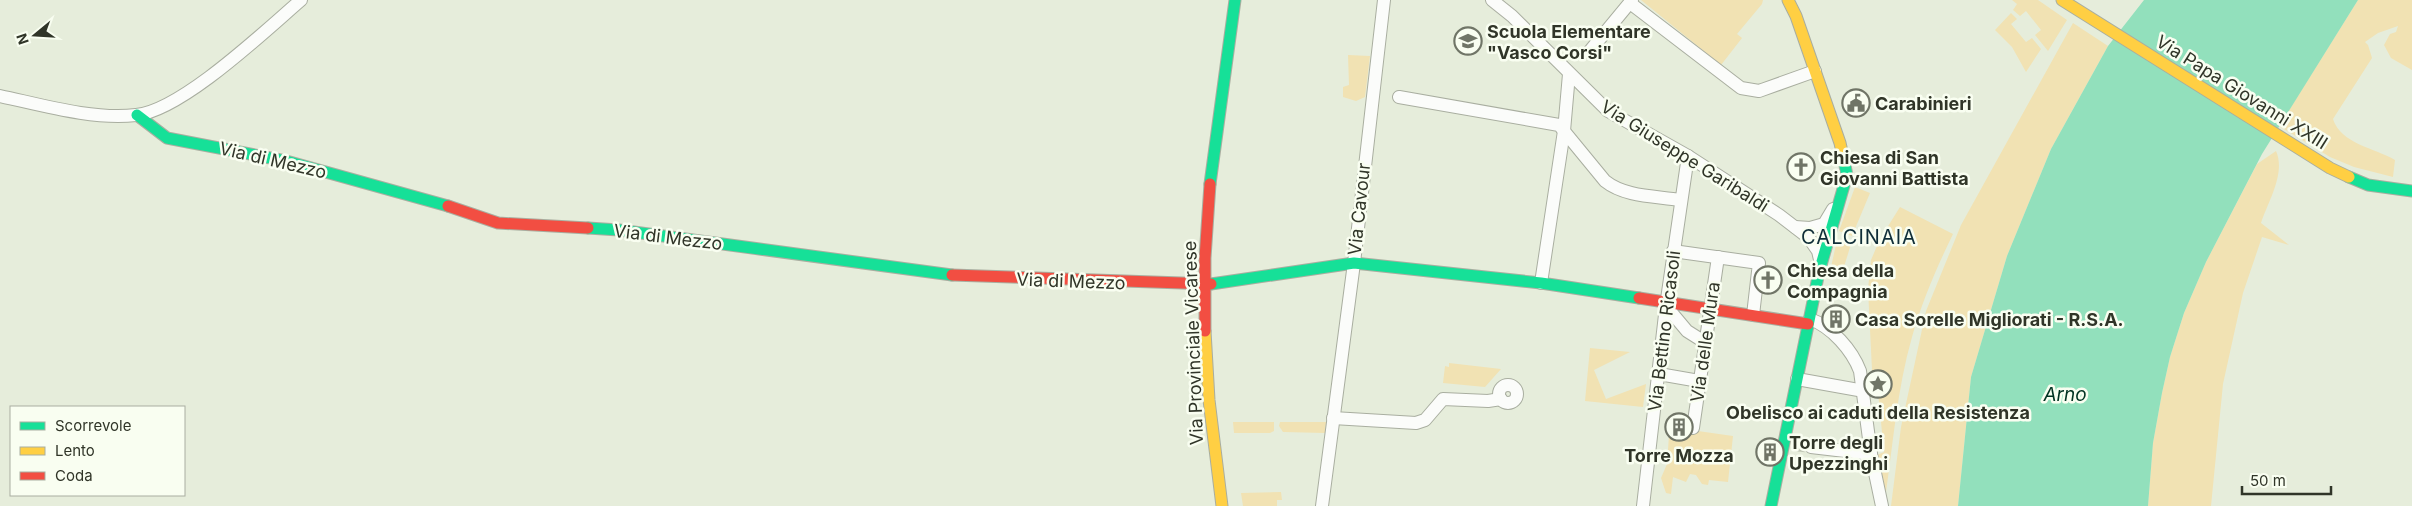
<svg xmlns="http://www.w3.org/2000/svg" width="2412" height="506" font-family="Inter,sans-serif">
<rect width="100%" height="100%" fill="#e6eddb"/>
<!-- green -->
<g fill="#f1e2b3">
<polygon points="1641,0 1763,0 1762,4 1737,34 1742,38 1721,65"/>
<polygon points="2012,0 2038,0 2067,20 2048,51 2035,35 2041,30 2026,11 2020,16 2013,10 2017,4"/>
<path d="M2358,0H2412V70L2391,58L2384,45L2390,34L2396,32L2398,26L2378,33L2365,42L2368,45L2372,58L2333,119C2341,144 2375,148 2395,160L2393,177L2354,167L2330,157L2279,126Z"/>
<polygon points="2011,13 2017,19 2011,24 2026,42 2032,38 2041,49 2026,72 2012,47 1995,30"/>
<polygon points="2073,23 2108,46 2051,149 2007,256 1971,377 1958,506 1891,506 1901,427 1926,311 1961,225"/>
<polygon points="1348,55 1370,56 1365,97 1356,101 1343,97 1343,87 1349,85"/>
<path d="M2276,151C2286,173 2268,202 2261,223L2289,245L2262,237L2243,293L2223,384L2211,506H2148L2153,443L2162,393L2170,357L2184,313L2206,262L2257,164Z"/>
<polygon points="1855,187 1870,193 1852,236 1839,231"/>
<path d="M1900,207L1953,234C1937,267 1922,301 1912,337C1897,389 1893,445 1885,499L1877,455L1884,452L1878,392L1869,396L1872,370L1868,289L1871,260L1880,239Z"/>
<polygon points="1837,240 1851,244 1843,270 1831,267"/>
<polygon points="1590,348 1630,352 1594,370 1606,399 1646,384 1643,407 1585,401"/>
<polygon points="1449,363 1501,369 1485,387 1443,383 1445,366 1449,367"/>
<polygon points="1233,422 1274,422 1274,431 1270,433 1234,433"/>
<polygon points="1280,422 1326,422 1325,433 1283,432 1279,426"/>
<polygon points="1667,428 1691,435 1698,431 1733,436 1728,482 1709,480 1708,485 1702,484 1696,475 1690,474 1686,482 1673,477 1671,494 1666,493 1661,478 1667,464 1669,435"/>
<polygon points="1281,492 1282,500 1277,500 1277,506 1243,506 1241,493"/>
</g>
<!-- water -->
<polygon fill="#92e0bc" points="2144,0 2358,0 2262,154 2206,262 2184,313 2170,357 2162,393 2153,443 2148,506 1958,506 1971,377 2007,256 2051,149 2108,46"/>
<g fill="none" stroke-linecap="round" stroke-linejoin="round">
<!-- street-tunnel -->
<polyline stroke="#c2c8b7" stroke-width="12" stroke-dasharray="12 6" stroke-linecap="butt" points="1794,445 1811,447"/>
<!-- street casing -->
<g stroke="#a9aea0" stroke-width="14">
<g id="street">
<polyline points="1492,0 1512,16 1608,111 1688,156 1779,215 1809,238 1818,251 1821,264"/>
<polyline points="1630,3 1741,88 1759,91 1815,71"/>
<polyline points="1589,52 1632,0"/>
<path d="M0,96C42,105 93,120 136,115C181,111 265,31 301,0"/>
<path d="M1399,97L1559,125L1605,181C1625,197 1655,196 1680,200"/>
<polyline points="1795,227 1810,228 1824,224 1833,209"/>
<polyline points="1673,251 1759,263 1753,315"/>
<polyline points="1541,283 1564,131 1569,74"/>
<polyline points="1666,306 1687,331 1706,343"/>
<path d="M1810,319C1832,327 1852,350 1860,371L1871,454L1882,506"/>
<polyline points="1659,374 1699,381"/>
<polyline points="1797,379 1864,391"/>
<circle cx="1508" cy="394" r="9"/>
<polyline points="1333,418 1416,423 1425,420 1443,399 1488,401 1501,399"/>
<polyline points="1693,428 1718,257"/>
<polyline points="1811,447 1871,454"/>
<polyline points="1322,506 1354,263 1384,0"/>
<polyline points="1643,506 1666,306 1688,156"/>
</g>
</g>
<!-- fast casing -->
<g stroke="#a9aea0" stroke-width="13">
<g id="fast">
<polyline points="137,115 167,138 286,161 448,206"/>
<polyline points="2349,177 2368,185 2412,191"/>
<polyline points="1210,184 1235,0"/>
<polyline points="588,228 619,230 952,275"/>
<polyline points="1211,284 1354,263 1541,283 1639,298"/>
<polyline points="1771,506 1819,272 1847,175 1844,161"/>
</g>
</g>
<!-- slow casing -->
<g stroke="#a9aea0" stroke-width="13">
<g id="slow">
<polyline points="1788,0 1796,16 1840,143 1844,161"/>
<polyline points="2062,0 2330,168 2349,177"/>
<polyline points="1205,331 1209,400 1222,506"/>
</g>
</g>
<!-- jam casing -->
<g stroke="#a9aea0" stroke-width="13">
<g id="jam">
<polyline points="448,206 498,223 588,228"/>
<polyline points="952,275 1211,284"/>
<polyline points="1639,298 1808,324"/>
<polyline points="1205,331 1205,258 1210,184"/>
</g>
</g>
<!-- street -->
<use href="#street" stroke="#fbfcfa" stroke-width="12"/>
<!-- fast -->
<use href="#fast" stroke="#16e098" stroke-width="11"/>
<!-- slow -->
<use href="#slow" stroke="#ffcf43" stroke-width="11"/>
<!-- jam -->
<use href="#jam" stroke="#f24e42" stroke-width="11"/>
</g>
<!-- icons -->
<defs>
<g id="school-ring" transform="scale(1.4375)"><circle r="9.5" fill="#f9fef1" stroke="#707567" stroke-width="1.5"/><path d="M0-5L7-2L0 1L-7-2ZM-4 1L0 2.5L4 1V4Q0 6-4 4Z" fill="#707567"/></g>
<g id="civic-ring" transform="scale(1.4375)"><circle r="9.5" fill="#f9fef1" stroke="#707567" stroke-width="1.5"/><path d="M-.6-6.5H3V-4.5H.6V-3L4-1V1h2V6H-6V1h2V-1L-.6-3ZM-1.2 2.5V6h2.4V2.5Z" fill="#707567"/></g>
<g id="church-ring" transform="scale(1.4375)"><circle r="9.5" fill="#f9fef1" stroke="#707567" stroke-width="1.5"/><path d="M-1.2-6h2.4v3.5h3.3v2.4h-3.3V6h-2.4V-.1h-3.3v-2.4h3.3Z" fill="#707567"/></g>
<g id="building-ring" transform="scale(1.4375)"><circle r="9.5" fill="#f9fef1" stroke="#707567" stroke-width="1.5"/><path d="M-4-6H4V6H1V3H-1V6H-4ZM-2.5-4.3h1.7v1.8h-1.7ZM.8-4.3h1.7v1.8H.8ZM-2.5-1h1.7V.8h-1.7ZM.8-1h1.7V.8H.8Z" fill="#707567"/></g>
<g id="sight-ring" transform="scale(1.4375)"><circle r="9.5" fill="#f9fef1" stroke="#707567" stroke-width="1.5"/><path d="M0-6L1.8-2.2L6-1.7L2.9 1.2L3.7 5.4L0 3.3L-3.7 5.4L-2.9 1.2L-6-1.7L-1.8-2.2Z" fill="#707567"/></g>
</defs>
<g fill-rule="evenodd">
<use href="#school-ring" x="1468" y="41"/>
<use href="#civic-ring" x="1856" y="103"/>
<use href="#church-ring" x="1801" y="167"/>
<use href="#church-ring" x="1768" y="280"/>
<use href="#building-ring" x="1836" y="319"/>
<use href="#sight-ring" x="1878" y="384"/>
<use href="#building-ring" x="1679" y="427"/>
<use href="#building-ring" x="1770" y="452"/>
</g>
<g text-anchor="middle" dominant-baseline="central" stroke-width="5" stroke-linejoin="round" paint-order="stroke">
<!-- poi labels -->
<g font-size="18" font-weight="bold" fill="#303528" stroke="#f9fef1" text-anchor="start">
<text x="1487" y="31">Scuola Elementare<tspan x="1487" dy="21">"Vasco Corsi"</tspan></text>
<text x="1875" y="103">Carabinieri</text>
<text x="1820" y="157">Chiesa di San<tspan x="1820" dy="21">Giovanni Battista</tspan></text>
<text x="1787" y="270">Chiesa della<tspan x="1787" dy="21">Compagnia</tspan></text>
<text x="1855" y="319">Casa Sorelle Migliorati - R.S.A.</text>
<text x="1878" y="412" text-anchor="middle">Obelisco ai caduti della Resistenza</text>
<text x="1789" y="442">Torre degli<tspan x="1789" dy="21">Upezzinghi</tspan></text>
<text x="1679" y="455" text-anchor="middle">Torre Mozza</text>
</g>
<!-- street labels -->
<g font-size="18" fill="#303528" stroke="#f9fef1">
<text transform="translate(2242 92) rotate(32)">Via Papa Giovanni XXIII</text>
<text transform="translate(1685 156) rotate(32)">Via Giuseppe Garibaldi</text>
<text transform="translate(273 160) rotate(13)">Via di Mezzo</text>
<text transform="translate(1359 209) rotate(-84)">Via Cavour</text>
<text transform="translate(668 237) rotate(7)">Via di Mezzo</text>
<text transform="translate(1071 281) rotate(2)">Via di Mezzo</text>
<text transform="translate(1664 331) rotate(-83)">Via Bettino Ricasoli</text>
<text transform="translate(1705 342) rotate(-82)">Via delle Mura</text>
<text transform="translate(1193 343) rotate(-92)">Via Provinciale Vicarese</text>
</g>
<!-- water labels -->
<g font-size="19" font-style="italic" fill="#032" stroke="#f9fef1">
<text x="2065" y="394">Arno</text>
</g>
<!-- quarter labels -->
<g font-size="20" letter-spacing="1" fill="#102e38" stroke="#f9fef1">
<text x="1859" y="237">CALCINAIA</text>
</g>
</g>
<!-- legend -->
<rect x="10" y="406" width="175" height="90" fill="#f9fef1" stroke="#a9aea1"/>
<rect x="20" y="422" width="25" height="8" fill="#16e098" stroke="#a9aea1"/>
<text x="55" y="431" font-size="15" fill="#303528">Scorrevole</text>
<rect x="20" y="447" width="25" height="8" fill="#ffcf43" stroke="#a9aea1"/>
<text x="55" y="456" font-size="15" fill="#303528">Lento</text>
<rect x="20" y="472" width="25" height="8" fill="#f24e42" stroke="#a9aea1"/>
<text x="55" y="481" font-size="15" fill="#303528">Coda</text>
<!-- north arrow -->
<g transform="translate(35 35) rotate(252)" stroke="#f9fef1" stroke-width="4" paint-order="stroke">
<path d="M0-4L9 19L0 12L-9 19Z" fill="#303528"/>
<text y="-8" font-size="14" font-weight="bold" text-anchor="middle" fill="#303528">N</text>
</g>
<!-- scale -->
<path d="M2242 486v8h89v-8" fill="none" stroke="#303528" stroke-width="2.5"/>
<text x="2250" y="486" font-size="15" fill="#303528" stroke="#f9fef1" stroke-width="4" paint-order="stroke">50 m</text>
</svg>
